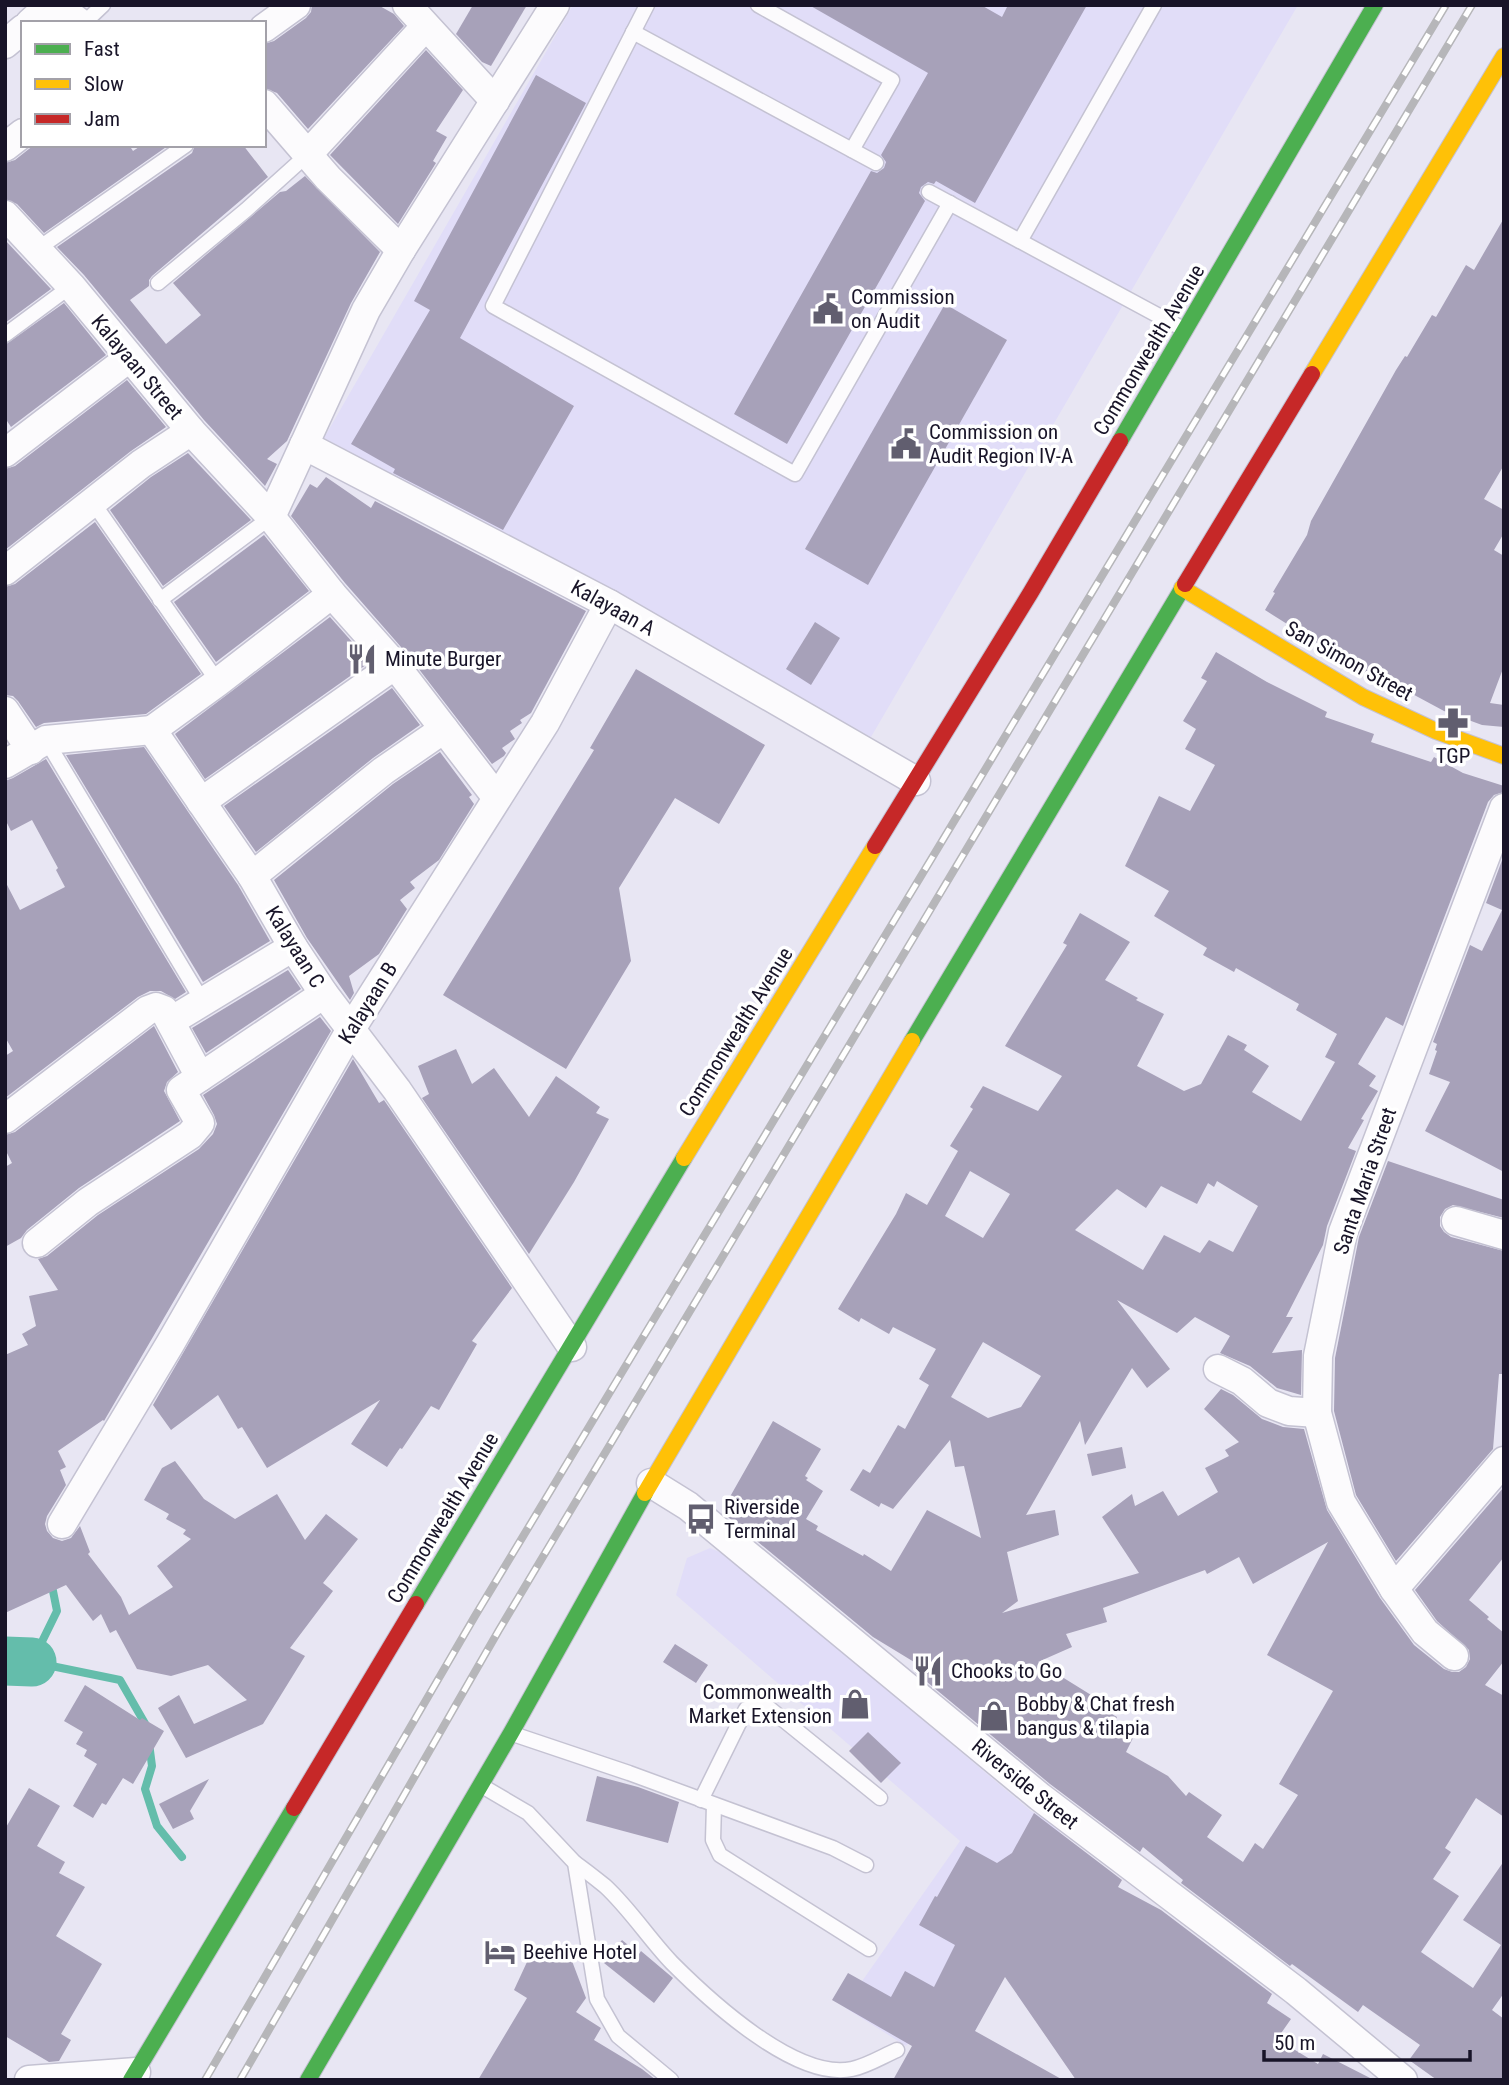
<svg xmlns="http://www.w3.org/2000/svg" width="1509" height="2085" font-family="'Roboto Condensed',sans-serif">
<rect width="100%" height="100%" fill="#e8e6f3"/>
<!-- built -->
<g fill="#e1ddf8">
<polygon points="573,5 1298,5 871,737 324,438"/>
<polygon points="710,1548 727,1555 1031,1811 1061,1830 906,2046 844,2007 960,1841 676,1595 687,1558"/>
</g>
<g fill="none" stroke-linecap="round" stroke-linejoin="round">
<!-- stream -->
<g stroke="#64bdab" stroke-width="8">
<polyline points="51,1581 57,1611 32,1662 120,1680 147,1727"/>
<polyline points="149,1743 152,1766 145,1789 157,1826 182,1857"/>
</g>
<!-- river -->
<polyline stroke="#64bdab" stroke-width="49" points="5,1661 32,1662"/>
</g>
<!-- building -->
<g fill="#a7a1b9" fill-rule="evenodd">
<polygon points="312,5 378,5 394,14 404,26 308,129 277,93 264,88 264,44 274,41 306,18 311,12"/>
<polygon points="473,5 527,5 491,66 482,62 456,34"/>
<polygon points="809,5 981,5 1002,17 1008,5 1087,5 975,203 936,181 934,184 928,182 921,187 919,193 925,201 787,444 734,414 871,171 877,173 884,168 886,162 881,155 928,73"/>
<polygon points="426,50 463,90 436,131 447,137 433,161 436,163 398,224 330,155"/>
<polygon points="536,75 586,103 460,338 574,406 503,530 393,473 395,469 351,444 430,310 414,301"/>
<polygon points="34,145 129,145 133,151 142,145 169,145 44,233 17,204 5,199 5,163 15,160"/>
<polygon points="195,145 243,145 268,177 152,276 149,280 149,286 130,300 166,344 201,315 173,283 280,192 286,191 305,176 380,252 351,303 287,441 267,459 277,464 265,486 204,420 84,275 57,247 192,153"/>
<polygon points="1504,218 1504,465 1484,499 1504,510 1504,533 1494,550 1504,556 1504,666 1490,703 1504,705 1504,727 1482,725 1444,711 1405,690 1403,692 1373,678 1265,610 1275,593 1273,592 1307,535 1311,521 1396,370 1405,356 1407,357 1432,315 1436,317 1466,265 1474,270"/>
<polygon points="5,240 51,289 5,323"/>
<polygon points="64,303 106,355 11,427 5,418 5,345"/>
<polygon points="945,304 1007,340 868,585 805,549"/>
<polygon points="127,380 166,427 131,451 5,550 5,469 15,466"/>
<polygon points="188,453 251,520 163,586 110,510 151,477"/>
<polygon points="326,477 371,508 375,501 586,611 531,713 520,720 522,723 510,731 515,739 502,748 506,753 504,756 492,764 408,655 345,583 291,516 310,484 317,488"/>
<polygon points="95,522 201,674 146,714 44,723 36,727 18,701 13,696 5,695 5,587 15,584"/>
<polygon points="264,535 309,591 216,662 174,602"/>
<polygon points="330,617 370,662 205,779 175,734"/>
<polygon points="815,622 840,638 811,685 786,669"/>
<path d="M1216,652L1267,682L1327,712L1325,717L1374,734L1371,742L1431,762L1434,757L1463,773L1504,786V792L1494,795L1488,802L1403,1026L1386,1017L1358,1064L1376,1076L1369,1086L1378,1091L1361,1119L1364,1120L1348,1148L1356,1151L1327,1226L1323,1245L1286,1317H1293L1272,1353L1302,1350L1301,1395L1277,1388L1250,1366L1220,1353L1230,1336L1195,1317L1177,1333L1117,1300L1170,1369L1147,1388L1132,1368L1085,1445L1080,1421L1026,1515L1055,1510L1059,1535L1007,1552L1018,1601L1002,1613L1139,1573L1102,1517L1132,1494L1135,1506L1163,1491L1178,1516L1218,1492L1205,1468L1229,1456L1225,1450L1239,1442L1204,1409L1221,1389L1233,1395L1262,1419L1283,1427L1304,1429L1327,1510L1380,1598L1414,1645L1444,1669L1452,1672H1459L1466,1667L1470,1659L1469,1650L1437,1621L1415,1590L1504,1487V1557L1469,1600L1489,1617L1487,1619L1504,1633V1661L1485,1685L1504,1696V1817L1476,1798L1445,1848L1451,1852L1433,1879L1459,1896L1421,1952L1473,1988L1501,1945L1463,1920L1504,1861V1993L1492,2010L1504,2019V2080H1437L1409,2060L1420,2045L1363,2005L1358,2012L1292,1964L1290,1966L1181,1883L1183,1880L1143,1847L1140,1852L1050,1784L915,1672L919,1665L873,1637L723,1513L729,1503L727,1502L773,1421L821,1449L805,1476L808,1478L806,1480L823,1491L806,1519L818,1526L816,1530L863,1556L864,1554L891,1571L927,1510L981,1538L964,1466L955,1467L950,1440L893,1509L881,1503L879,1507L850,1490L863,1469L870,1473L898,1425L905,1429L929,1385L919,1379L936,1349L893,1327L889,1334L861,1318L859,1322L838,1309L896,1214L906,1193L927,1205L958,1151L950,1146L973,1109L970,1107L983,1086L1038,1111L1062,1076L1005,1046L1067,945L1063,943L1080,913L1130,942L1105,980L1138,998L1136,1000L1164,1014L1137,1066L1184,1091L1201,1084L1228,1035L1247,1045L1244,1050L1269,1066L1252,1092L1301,1121L1335,1062L1325,1057L1337,1034L1296,1010L1299,1004L1236,968L1234,972L1203,955L1207,948L1154,916L1169,891L1125,866L1159,796L1190,811L1215,765L1185,749L1196,729L1183,721L1207,681L1201,678ZM970,1171L1010,1194L983,1238L945,1216ZM1217,1181L1258,1206L1233,1252L1209,1240L1200,1253L1164,1235L1143,1270L1075,1230L1117,1189L1146,1208L1161,1186L1197,1204L1208,1183L1214,1187ZM983,1342L1041,1376L1021,1407L988,1418L951,1397ZM1328,1542L1267,1655L1333,1691L1279,1784L1298,1795L1263,1849L1255,1843L1243,1862L1207,1837L1222,1815L1189,1792L1186,1796L1168,1776L1126,1752L1133,1738L1112,1727L1117,1717L1101,1708L1104,1703L1038,1662L1072,1647L1066,1634L1107,1622L1103,1608L1205,1570L1207,1574L1239,1557L1253,1584Z"/>
<polygon points="636,669 765,745 719,824 675,798 619,888 631,961 566,1069 443,995 594,750 590,748"/>
<polygon points="392,688 420,725 373,758 256,852 224,806"/>
<polygon points="144,747 238,885 270,941 203,982 66,755"/>
<polygon points="440,752 472,795 469,797 474,804 439,860 410,882 415,888 400,900 407,909 379,954 349,976 354,993 350,1000 307,938 274,880 393,784"/>
<polygon points="46,759 186,992 175,999 161,991 150,991 138,997 5,1098 5,1056 13,1051 5,1037 5,881 20,910 65,887 56,870 58,868 32,820 11,831 5,819 5,781 13,778"/>
<polygon points="1504,855 1504,1172 1425,1131 1450,1082 1429,1074 1437,1051 1435,1050 1437,1044 1433,1042 1470,945 1482,951 1502,910 1486,903"/>
<polygon points="288,970 301,989 206,1053 192,1028"/>
<polygon points="320,1017 331,1031 104,1421 103,1420 58,1451 66,1467 60,1470 66,1485 47,1516 45,1524 47,1531 53,1538 62,1541 71,1538 80,1526 90,1552 88,1554 121,1597 129,1615 173,1587 157,1566 191,1539 183,1534 186,1530 166,1519 169,1514 144,1500 162,1468 175,1461 204,1499 235,1519 277,1494 305,1540 326,1514 358,1539 323,1583 333,1591 290,1648 305,1656 263,1724 186,1758 158,1708 179,1695 194,1724 247,1700 208,1665 171,1676 137,1669 116,1630 110,1633 101,1614 93,1621 66,1585 5,1613 5,1355 28,1345 22,1334 36,1326 29,1296 58,1290 38,1259 47,1256 98,1215 199,1149 213,1134 217,1124 214,1115 203,1095"/>
<polygon points="154,1026 178,1072 167,1082 164,1091 180,1121 79,1188 27,1230 21,1238 5,1247 5,1167 12,1163 5,1149 5,1135 15,1132"/>
<polygon points="456,1049 472,1084 494,1068 529,1117 556,1076 600,1107 596,1113 609,1119 574,1182 529,1254 422,1098 429,1094 418,1066"/>
<polygon points="353,1059 379,1103 384,1100 512,1288 472,1341 477,1344 439,1410 431,1406 402,1449 400,1448 387,1467 351,1444 380,1400 267,1468 242,1427 238,1429 218,1395 171,1430 153,1405"/>
<polygon points="1388,1161 1504,1200 1504,1218 1453,1205 1445,1209 1440,1217 1440,1226 1444,1232 1451,1237 1504,1251 1504,1374 1499,1374 1493,1449 1396,1561 1356,1495 1334,1411 1335,1358 1359,1237"/>
<polygon points="1122,1447 1126,1468 1092,1476 1087,1454"/>
<polygon points="675,1644 708,1665 696,1683 663,1662"/>
<polygon points="85,1685 140,1720 142,1718 164,1731 133,1784 123,1778 106,1805 102,1803 93,1818 73,1806 97,1764 84,1756 87,1750 76,1744 83,1732 64,1721"/>
<polygon points="868,1732 901,1763 881,1783 849,1751"/>
<polygon points="597,1776 638,1787 679,1802 668,1843 586,1821"/>
<polygon points="209,1779 190,1811 194,1819 173,1829 159,1804"/>
<polygon points="29,1788 60,1806 37,1846 65,1862 59,1873 85,1887 56,1936 102,1964 61,2034 71,2040 59,2061 49,2062 5,2036 5,1829"/>
<polygon points="1034,1813 1122,1880 1118,1887 1161,1910 1272,1994 1267,2003 1291,2019 1277,2039 1318,2064 1323,2054 1374,2080 1076,2080 1005,1977 975,2031 1063,2080 893,2080 912,2046 832,2000 848,1973 891,1997 905,1971 934,1987 955,1945 919,1925 935,1896 937,1897 966,1846 997,1863 1012,1853"/>
<polygon points="622,1940 639,1954 641,1951 673,1978 654,2003 604,1963"/>
<polygon points="533,1949 572,1961 586,1998 576,2012 601,2028 594,2040 642,2069 656,2080 478,2080 527,1998 514,1990"/>
</g>
<g fill="none" stroke-linecap="round" stroke-linejoin="round">
<!-- lane casing -->
<g stroke="#c4c2d2" stroke-width="17">
<g id="lane">
<polyline points="647,5 493,306 795,474 950,203"/>
<polyline points="758,5 892,80 852,150"/>
<polyline points="84,23 103,5"/>
<polyline points="633,32 876,163"/>
<polyline points="929,192 1185,330"/>
<polyline points="1020,241 1154,5"/>
<polyline points="36,250 186,145"/>
<polyline points="158,283 246,210 308,154"/>
<polyline points="5,335 71,286"/>
<polyline points="92,501 218,682"/>
<polyline points="160,600 271,517"/>
<polyline points="46,740 203,1002"/>
<polyline points="513,1734 629,1773 833,1848 866,1865"/>
<polyline points="482,1786 528,1813 575,1863 597,1999 618,2036 671,2080"/>
<polyline points="701,1800 746,1709 764,1704 880,1798"/>
<polyline points="714,1805 713,1840 720,1855 869,1949"/>
<path d="M575,1863C585,1870 595,1878 605,1886C630,1909 649,1939 672,1963C709,2000 796,2081 852,2069C867,2066 883,2056 897,2050"/>
</g>
</g>
<!-- street casing -->
<g stroke="#c4c2d2" stroke-width="31">
<g id="street">
<polyline points="56,5 80,23"/>
<polyline points="407,5 495,101"/>
<polyline points="30,23 50,5"/>
<polyline points="264,28 296,5"/>
<polyline points="5,44 23,29"/>
<polyline points="264,104 328,178 401,250"/>
<polyline points="5,147 23,133"/>
<polyline points="308,154 425,27"/>
<polyline points="5,215 71,286 191,431 271,517 332,594 395,665 497,798"/>
<polyline points="304,445 609,604 916,781"/>
<polyline points="5,453 129,358"/>
<polyline points="271,517 366,310 401,250 555,5"/>
<polyline points="5,571 141,464 191,431"/>
<polyline points="5,711 31,750"/>
<polyline points="152,730 252,876 293,947 324,994 397,1090 572,1347"/>
<polyline points="152,730 218,682 332,594"/>
<polyline points="5,764 46,740 152,730"/>
<polyline points="201,802 395,665"/>
<polyline points="252,876 383,771 444,729"/>
<polyline points="171,1021 293,947"/>
<polyline points="5,1119 148,1010 156,1007 164,1010 200,1077"/>
<polyline points="1456,1221 1504,1235"/>
<polyline points="37,1243 88,1202 190,1135 200,1123 181,1090 324,994"/>
<polyline points="1218,1369 1242,1381 1268,1403 1289,1411 1317,1413"/>
<polyline points="651,1483 688,1506 1040,1797 1296,1991 1403,2080"/>
<polyline points="62,1524 170,1344 351,1029 545,723 609,604"/>
<polyline points="1394,1589 1504,1461"/>
<polyline points="1454,1656 1425,1632 1394,1589 1341,1502 1317,1413 1318,1356 1343,1232 1504,808"/>
<polyline points="29,2080 136,2072"/>
</g>
</g>
<!-- fast casing -->
<g stroke="#c4c2d2" stroke-width="18">
<g id="fast">
<polyline points="1120,441 1375,5"/>
<polyline points="912,1041 1185,584"/>
<polyline points="416,1604 684,1158"/>
<polyline points="131,2080 294,1808"/>
<polyline points="308,2080 511,1733 645,1493"/>
</g>
</g>
<!-- slow casing -->
<g stroke="#c4c2d2" stroke-width="18">
<g id="slow">
<polyline points="1312,374 1504,56"/>
<polyline points="1182,588 1363,697 1436,731 1504,756"/>
<polyline points="684,1158 875,846"/>
<polyline points="645,1493 912,1041"/>
</g>
</g>
<!-- jam casing -->
<g stroke="#c4c2d2" stroke-width="18">
<g id="jam">
<polyline points="1185,584 1312,374"/>
<polyline points="875,846 1031,592 1120,441"/>
<polyline points="294,1808 416,1604"/>
</g>
</g>
<!-- lane -->
<use href="#lane" stroke="#fcfbfd" stroke-width="14"/>
<!-- street -->
<use href="#street" stroke="#fcfbfd" stroke-width="28"/>
<!-- fast -->
<use href="#fast" stroke="#4caf50" stroke-width="16"/>
<!-- slow -->
<use href="#slow" stroke="#ffc107" stroke-width="16"/>
<!-- jam -->
<use href="#jam" stroke="#c62828" stroke-width="16"/>
<!-- rail casing -->
<g stroke="#b6b6b9" stroke-width="8">
<g id="rail">
<polyline points="205,2080 475,1616 1446,5"/>
<polyline points="240,2080 499,1630 1472,5"/>
</g>
</g>
<!-- rail -->
<use href="#rail" stroke="#fff" stroke-width="5" stroke-dasharray="16" stroke-linecap="butt"/>
</g>
<!-- icons -->
<defs>
<g id="civic-bare" transform="scale(2.415)"><path d="M-.6-6.5H3V-4.5H.6V-3L4-1V1h2V6H-6V1h2V-1L-.6-3ZM-1.2 2.5V6h2.4V2.5Z" fill="#615e6f" stroke="#fff" stroke-width="2.5" paint-order="stroke"/></g>
<g id="restaurant-bare" transform="scale(2.415)"><path d="M-5-6h1v4h1v-4h1v4h1v-4h1v5L-1.5 .5V6h-2V.5L-5-1ZM5-6V6H3V1.5H1.5Q1.5-4 5-6Z" fill="#615e6f" stroke="#fff" stroke-width="2.5" paint-order="stroke"/></g>
<g id="pharmacy-bare" transform="scale(2.415)"><path d="M-2-6h4v4h4v4h-4v4h-4v-4h-4v-4h4Z" fill="#615e6f" stroke="#fff" stroke-width="2.5" paint-order="stroke"/></g>
<g id="bus-bare" transform="scale(2.415)"><path d="M-5-6H5V4H4V6H2V4H-2V6H-4V4H-5ZM-3.5-4V0h7V-4ZM-3.5 1.2v1.5H-2V1.2ZM2 1.2v1.5H3.5V1.2Z" fill="#615e6f" stroke="#fff" stroke-width="2.5" paint-order="stroke"/></g>
<g id="shop-bare" transform="scale(2.415)"><path d="M-5-2.5h2.3a2.7 3.5 0 0 1 5.4 0H5L5.5 6h-11ZM-1.5-2.5h3a1.5 2.3 0 0 0-3 0Z" fill="#615e6f" stroke="#fff" stroke-width="2.5" paint-order="stroke"/></g>
<g id="hotel-bare" transform="scale(2.415)"><path d="M-6-4.5h1.5V1H6V5H4.5V3h-9V5H-6ZM-4 0a1.8 1.8 0 1 1 3.6 0ZM.5 0V-2.5h3Q6-2.5 6 0Z" fill="#615e6f" stroke="#fff" stroke-width="2.5" paint-order="stroke"/></g>
</defs>
<g fill-rule="evenodd">
<use href="#civic-bare" x="828" y="309"/>
<use href="#civic-bare" x="906" y="444"/>
<use href="#restaurant-bare" x="362" y="659"/>
<use href="#pharmacy-bare" x="1453" y="723"/>
<use href="#bus-bare" x="701" y="1519"/>
<use href="#restaurant-bare" x="928" y="1671"/>
<use href="#shop-bare" x="855" y="1704"/>
<use href="#shop-bare" x="994" y="1716"/>
<use href="#hotel-bare" x="500" y="1952"/>
</g>
<g text-anchor="middle" dominant-baseline="central" stroke-width="7" stroke-linejoin="round" paint-order="stroke">
<!-- poi labels -->
<g font-size="21" fill="#181428" stroke="#fff" text-anchor="start">
<text x="851" y="297">Commission<tspan x="851" dy="24">on Audit</tspan></text>
<text x="929" y="432">Commission on<tspan x="929" dy="24">Audit Region IV-A</tspan></text>
<text x="385" y="659">Minute Burger</text>
<text x="1453" y="756" text-anchor="middle">TGP</text>
<text x="724" y="1507">Riverside<tspan x="724" dy="24">Terminal</tspan></text>
<text x="951" y="1671">Chooks to Go</text>
<text x="832" y="1692" text-anchor="end">Commonwealth<tspan x="832" dy="24">Market Extension</tspan></text>
<text x="1017" y="1704">Bobby &amp; Chat fresh<tspan x="1017" dy="24">bangus &amp; tilapia</tspan></text>
<text x="523" y="1952">Beehive Hotel</text>
</g>
<!-- street labels -->
<g font-size="21" fill="#181428" stroke="#fff">
<text transform="translate(1149 350) rotate(-59)">Commonwealth Avenue</text>
<text transform="translate(137 367) rotate(50)">Kalayaan Street</text>
<text transform="translate(613 608) rotate(29)">Kalayaan A</text>
<text transform="translate(1349 661) rotate(29)">San Simon Street</text>
<text transform="translate(295 947) rotate(58)">Kalayaan C</text>
<text transform="translate(368 1003) rotate(-58)">Kalayaan B</text>
<text transform="translate(736 1032) rotate(-58)">Commonwealth Avenue</text>
<text transform="translate(1365 1181) rotate(-71)">Santa Maria Street</text>
<text transform="translate(443 1518) rotate(-59)">Commonwealth Avenue</text>
<text transform="translate(1025 1784) rotate(39)">Riverside Street</text>
</g>
</g>
<!-- border -->
<rect width="1509" height="2085" fill="none" stroke="#181428" stroke-width="14"/>
<!-- legend -->
<rect x="21" y="21" width="245" height="126" fill="#ffffff" stroke="#a3a1a9" stroke-width="2"/>
<rect x="35" y="44" width="35" height="10" fill="#4caf50" stroke="#a3a1a9" stroke-width="2"/>
<text x="84" y="56" font-size="21" fill="#181428">Fast</text>
<rect x="35" y="79" width="35" height="10" fill="#ffc107" stroke="#a3a1a9" stroke-width="2"/>
<text x="84" y="91" font-size="21" fill="#181428">Slow</text>
<rect x="35" y="114" width="35" height="10" fill="#c62828" stroke="#a3a1a9" stroke-width="2"/>
<text x="84" y="126" font-size="21" fill="#181428">Jam</text>
<!-- scale -->
<path d="M1264 2050v10h206v-10" fill="none" stroke="#181428" stroke-width="3.5"/>
<text x="1274" y="2050" font-size="21" fill="#181428" stroke="#ffffff" stroke-width="5" paint-order="stroke">50 m</text>
</svg>
